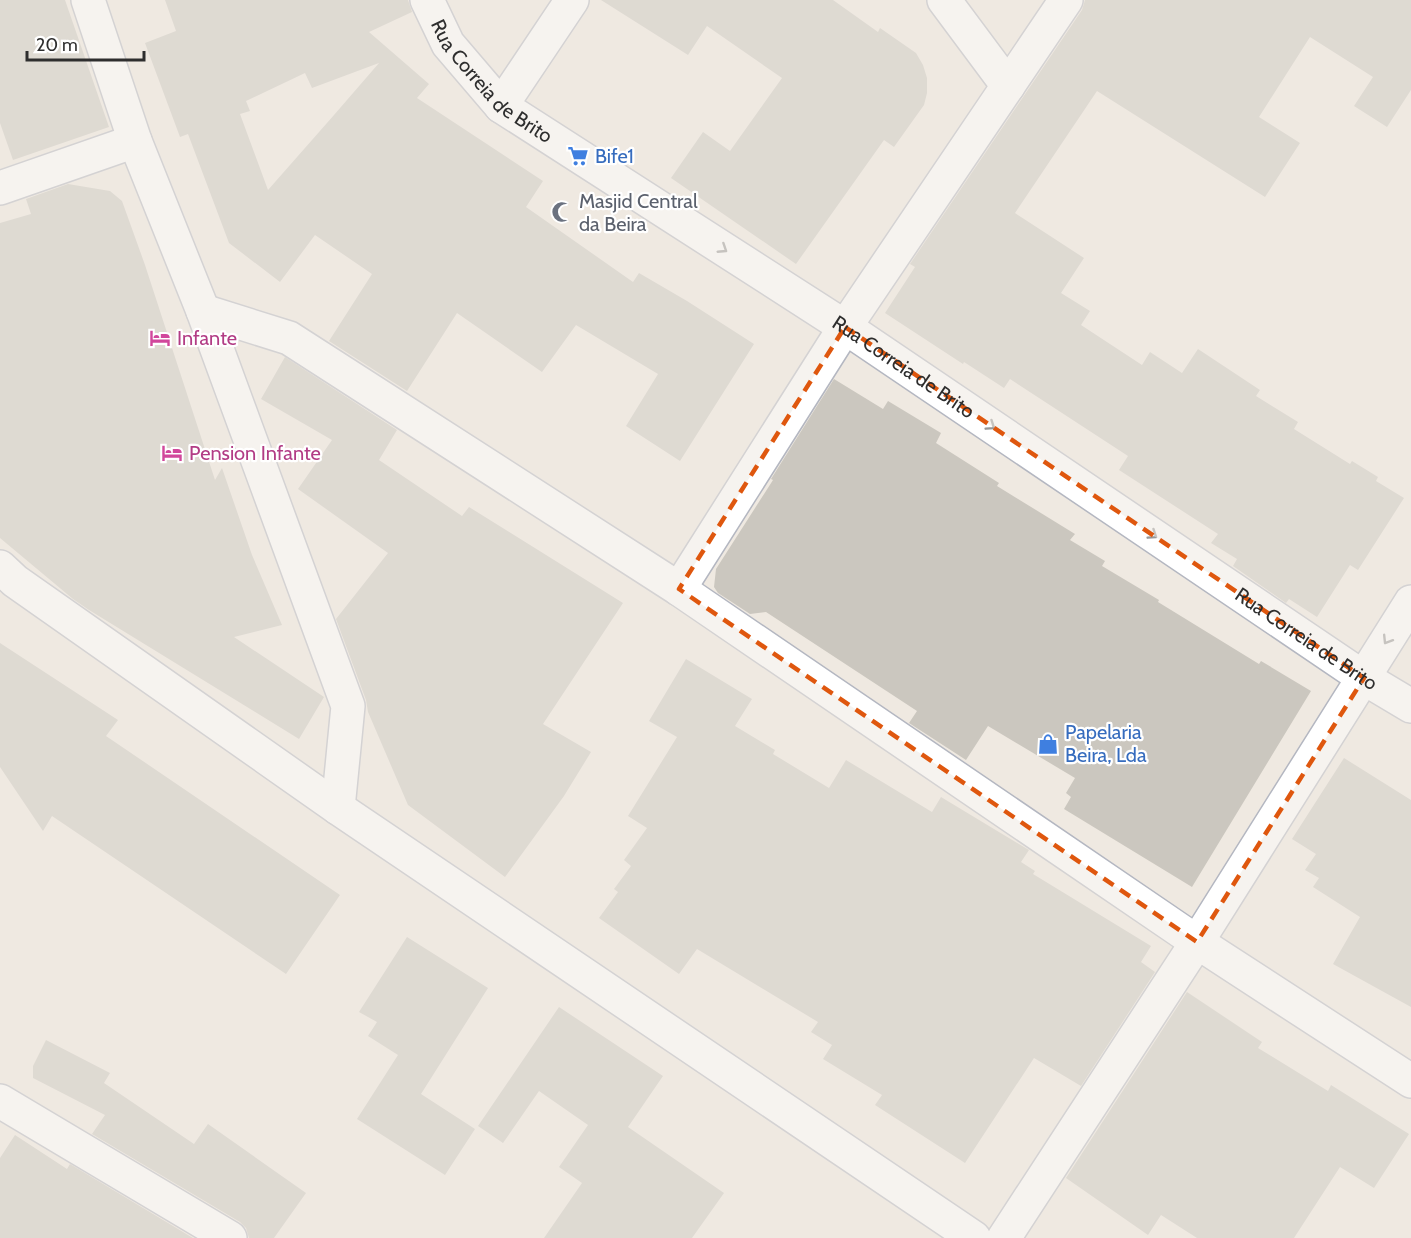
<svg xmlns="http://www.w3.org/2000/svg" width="1411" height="1238" font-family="Cabin,sans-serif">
<rect width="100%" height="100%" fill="#efe9e1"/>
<!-- building -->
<g fill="#cbc7bf" fill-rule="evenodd">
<polygon points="0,0 65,0 109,127 13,160 0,123"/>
<path d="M165,0H408L412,12L369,32L429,84L417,98L543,181L526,207L633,282L639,273L687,301L754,344L680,461L626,426L658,374L576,325L542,372L457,313L407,391L329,341L372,274L315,235L280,282L229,243L188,134L180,137L145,43L176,31ZM379,63L334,115L268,190L240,114L250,111L246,101L305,73L312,88Z"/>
<polygon points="601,0 833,0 878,32 880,28 916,53 923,65 927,78 927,93 924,105 894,147 884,140 796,264 671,178 703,132 730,151 782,78 707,26 688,55"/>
<polygon points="1085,0 1411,0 1411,90 1387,127 1354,106 1373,77 1310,37 1259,117 1300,143 1265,197 1097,91 1015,213 1084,258 1061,293 1090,311 1081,325 1142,365 1150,352 1182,373 1198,349 1260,390 1256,396 1298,422 1294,429 1350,464 1352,461 1378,477 1376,481 1404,498 1358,570 1350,565 1317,617 1289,599 1286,603 1233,566 1237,559 1211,543 1218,534 1119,470 1128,456 1010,379 1004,388 964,362 963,364 885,313 915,267 910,264 1082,10"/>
<polygon points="68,184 110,191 122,201 145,265 215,480 222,468 252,555 282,625 234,637 324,697 299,739 89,610 73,599 0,538 0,223 31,214 26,199"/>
<polygon points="285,357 397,430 379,460 462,516 469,507 623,603 543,724 591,752 564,796 505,877 408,805 368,712 366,700 336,619 388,553 298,489 332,440 261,399"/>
<polygon points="834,379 883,409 888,401 941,433 936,443 999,483 997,486 1075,534 1070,540 1105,561 1102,566 1159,600 1158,602 1259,664 1261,661 1311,691 1192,887 1064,809 1071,797 1066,793 1075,778 988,726 966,760 909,723 917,711 766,612 750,614 718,593 714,587 716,569 773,480 771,479"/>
<polygon points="0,643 118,720 106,736 340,895 286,974 52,816 43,831 0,767"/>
<polygon points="686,659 752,699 735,726 775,750 773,754 829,788 846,760 932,812 941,797 1029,850 1021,862 1035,871 1033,874 1151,946 1141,962 1155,972 1081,1086 1034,1058 965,1163 875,1105 882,1095 823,1059 832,1045 811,1032 818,1022 697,949 679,974 599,918 618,892 614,889 631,866 624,860 647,828 628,816 677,737 649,721"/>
<polygon points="1344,758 1411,800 1411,1007 1333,964 1360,917 1313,887 1319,878 1305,870 1316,854 1292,839"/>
<polygon points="407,937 488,988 421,1094 475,1129 445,1175 357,1119 398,1055 368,1036 377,1022 359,1012"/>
<polygon points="1187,992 1262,1042 1258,1048 1328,1091 1331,1085 1409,1134 1374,1188 1340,1167 1294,1238 1197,1238 1161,1215 1148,1235 1066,1178"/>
<polygon points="559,1007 663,1076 628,1127 724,1193 692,1238 544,1238 582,1183 559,1167 588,1125 539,1091 503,1143 478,1126"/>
<polygon points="46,1040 110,1073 104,1083 194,1144 208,1124 306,1193 274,1238 249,1238 246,1228 240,1222 92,1134 105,1115 33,1078 33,1066"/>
<polygon points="15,1135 67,1169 70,1164 193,1238 0,1238 0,1158"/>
</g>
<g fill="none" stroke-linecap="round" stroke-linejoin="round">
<!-- street casing -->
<g stroke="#b4b7c1" stroke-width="36">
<g id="street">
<polyline points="88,0 135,141 203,311 348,706 338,808"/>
<path id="s1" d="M427,0L448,44L501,106L845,327L1364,678L1411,706"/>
<polyline points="944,0 1008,86"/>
<polyline points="501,106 572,0"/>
<polyline points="0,188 135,141"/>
<polyline points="203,311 289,338 679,589 1197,942 1411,1081"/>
<polyline points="0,567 15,581 338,808 974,1238"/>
<polyline points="679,589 845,327 1066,0"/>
<polyline points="0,1101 230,1238"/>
<polyline points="1004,1238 1197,942 1411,602"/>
</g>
</g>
<!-- street -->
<use href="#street" stroke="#fff" stroke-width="33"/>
</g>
<!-- one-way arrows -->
<defs><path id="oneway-chevron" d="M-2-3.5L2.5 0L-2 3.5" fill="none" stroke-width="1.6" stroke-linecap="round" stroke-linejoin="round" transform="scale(1.5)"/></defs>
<g stroke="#969696">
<use href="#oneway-chevron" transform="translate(723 249) rotate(33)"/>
<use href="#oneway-chevron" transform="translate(991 426) rotate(34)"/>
<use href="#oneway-chevron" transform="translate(1153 535) rotate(34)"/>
<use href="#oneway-chevron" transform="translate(1387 640) rotate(122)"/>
</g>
<!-- marked area -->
<path d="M0 0H1411V1238H0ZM845,327L1364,678L1197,942L679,589Z" fill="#efe9e1" fill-opacity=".55" fill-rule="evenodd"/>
<path fill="none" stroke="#df570e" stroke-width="4.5" stroke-dasharray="12 8" stroke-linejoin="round" d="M845,327L1364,678L1197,942L679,589Z"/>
<!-- icons -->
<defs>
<g id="supermarket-bare" transform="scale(1.62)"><path d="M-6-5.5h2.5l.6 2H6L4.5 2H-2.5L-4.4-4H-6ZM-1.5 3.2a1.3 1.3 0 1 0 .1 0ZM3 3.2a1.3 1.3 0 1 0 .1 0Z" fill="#3f7fe0" stroke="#fff" stroke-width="2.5" paint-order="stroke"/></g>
<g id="mosque-bare" transform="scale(1.62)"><path d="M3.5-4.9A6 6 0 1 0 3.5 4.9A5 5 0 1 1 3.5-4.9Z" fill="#6b7280" stroke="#fff" stroke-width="2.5" paint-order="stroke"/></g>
<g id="hotel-bare" transform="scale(1.62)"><path d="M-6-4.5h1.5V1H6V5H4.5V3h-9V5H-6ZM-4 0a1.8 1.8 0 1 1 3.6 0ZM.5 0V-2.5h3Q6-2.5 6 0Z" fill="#d1479c" stroke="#fff" stroke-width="2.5" paint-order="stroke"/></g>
<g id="shop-bare" transform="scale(1.62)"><path d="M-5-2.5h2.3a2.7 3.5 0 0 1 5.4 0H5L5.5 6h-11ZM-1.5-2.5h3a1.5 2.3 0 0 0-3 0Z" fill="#3f7fe0" stroke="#fff" stroke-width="2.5" paint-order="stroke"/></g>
</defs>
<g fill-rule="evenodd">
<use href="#supermarket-bare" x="578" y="156"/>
<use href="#mosque-bare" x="562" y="212"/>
<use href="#hotel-bare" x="160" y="338"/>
<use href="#hotel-bare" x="172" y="453"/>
<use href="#shop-bare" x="1048" y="744"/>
</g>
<g text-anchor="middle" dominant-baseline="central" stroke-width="4.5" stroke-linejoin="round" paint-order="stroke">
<!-- street labels -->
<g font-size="20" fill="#2e2e2e" stroke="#fff">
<text stroke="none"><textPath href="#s1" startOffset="106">Rua Correia de Brito</textPath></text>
<text stroke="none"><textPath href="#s1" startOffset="610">Rua Correia de Brito</textPath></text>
<text stroke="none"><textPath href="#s1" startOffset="1096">Rua Correia de Brito</textPath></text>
</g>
<!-- shop labels -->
<g font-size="20" fill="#366cbe" stroke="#fff" text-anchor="start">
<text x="595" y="156">Bife1</text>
<text x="1065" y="732">Papelaria<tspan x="1065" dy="23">Beira, Lda</tspan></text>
</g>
<!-- worship labels -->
<g font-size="20" fill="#5b616d" stroke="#fff" text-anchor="start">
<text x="579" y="201">Masjid Central<tspan x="579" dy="23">da Beira</tspan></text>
</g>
<!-- hotel labels -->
<g font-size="20" fill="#b23c85" stroke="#fff" text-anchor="start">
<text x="177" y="338">Infante</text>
<text x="189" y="453">Pension Infante</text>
</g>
</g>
<!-- scale -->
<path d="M27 51v9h117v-9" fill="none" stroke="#2e2e2e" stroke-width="3"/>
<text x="36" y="51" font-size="18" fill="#2e2e2e" stroke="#ffffff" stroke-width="4.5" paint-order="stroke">20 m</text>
</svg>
